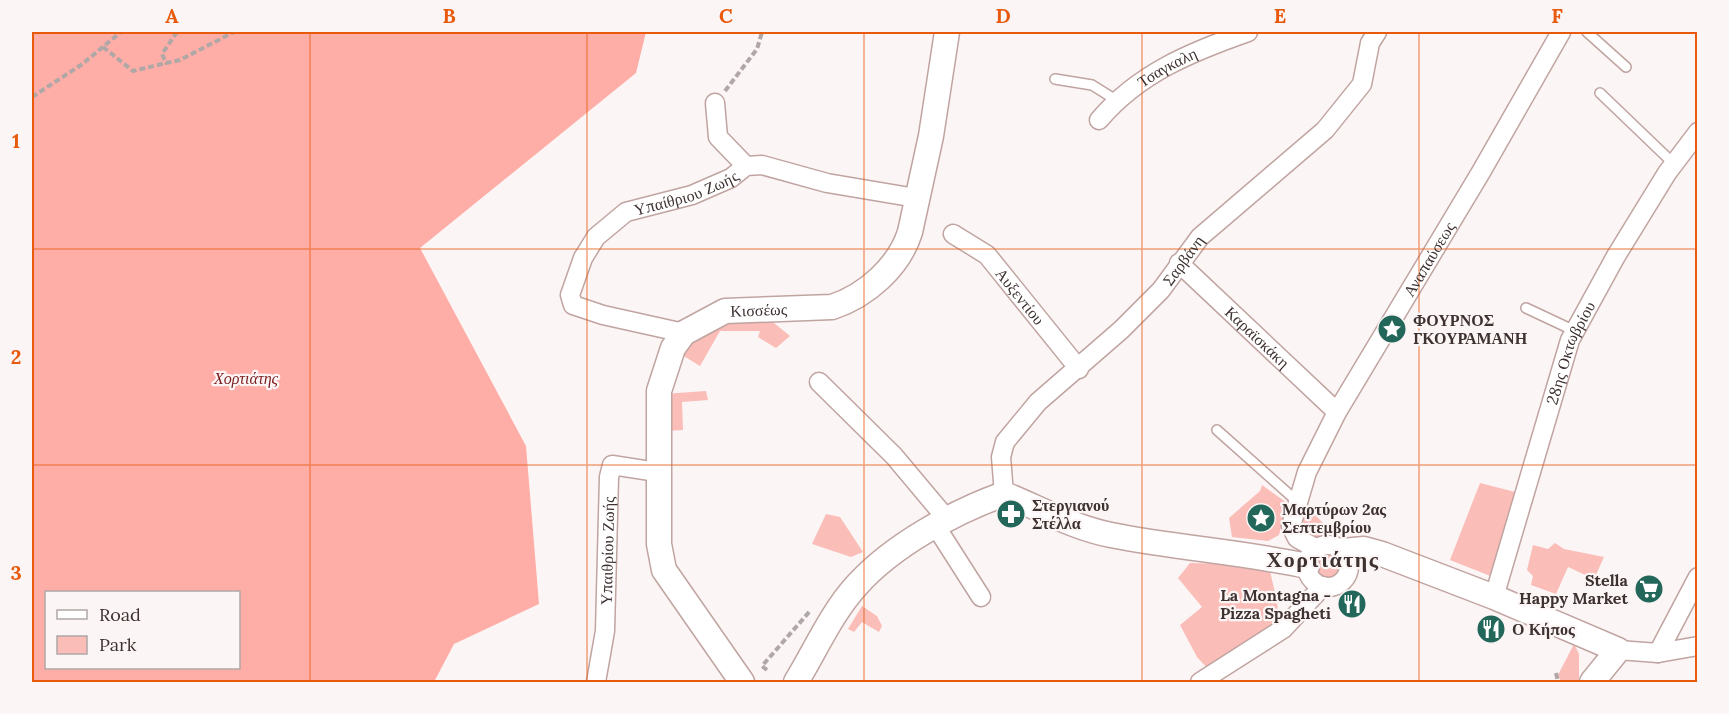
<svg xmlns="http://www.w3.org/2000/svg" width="1729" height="714" font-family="Lora,serif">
<rect width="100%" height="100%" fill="#fcf5f5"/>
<!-- green -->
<g fill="#fabdb7">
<path d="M754,316L774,323L790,336L776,348L758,337L760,331H720L700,366L682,355C703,324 720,325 754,316Z"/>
<polygon points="706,391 708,400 682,402 683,430 667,431 664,394"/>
<polygon points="1480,483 1523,494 1498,579 1450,560"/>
<polygon points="1262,485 1287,503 1279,535 1268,541 1232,537 1229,518 1260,491"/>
<polygon points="1308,507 1333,534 1327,541 1299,531 1304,508"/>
<polygon points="826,514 840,517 863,552 851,557 812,544"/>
<polygon points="1555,543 1564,549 1604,557 1594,579 1568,567 1556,594 1531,585 1533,576 1527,570 1533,545 1548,549"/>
<circle cx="1328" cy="566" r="12"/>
<path d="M1190,563L1265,565L1270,570C1272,583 1278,599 1278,613C1277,631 1224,660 1209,670L1197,657L1180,625L1202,607L1178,578Z"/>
<polygon points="862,606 877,616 882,626 879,632 862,622 854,632 848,629"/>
<polygon points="1574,644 1579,654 1579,680 1577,682 1561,682 1558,675"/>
</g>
<!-- forest -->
<path fill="#feaea6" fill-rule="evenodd" d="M32,32H646L636,73L420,248L526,446L539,604L454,644L434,682H32ZM46,592H238V668H46Z"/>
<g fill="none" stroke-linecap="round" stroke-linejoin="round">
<!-- service casing -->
<g stroke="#c0a4a1" stroke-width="12">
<g id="service">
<polyline points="1587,32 1626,67"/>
<polyline points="1055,79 1092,85 1116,100"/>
<polyline points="1600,93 1674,164"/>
<polyline points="1526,308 1575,331"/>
<polyline points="1217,430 1299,503"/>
</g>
</g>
<!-- minor casing -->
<g stroke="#c0a4a1" stroke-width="21">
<g id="minor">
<polyline points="715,103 718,137 746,166"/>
<path id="s1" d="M1099,120C1139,73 1191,52 1248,32"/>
<path id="s2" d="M953,234L987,255L1079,369"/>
<path id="s3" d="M1179,263L1337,412"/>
<path id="s4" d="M684,333L603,315L573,305L570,295L583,258L596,237L626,212L692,195L731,178L746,166L762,165L827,183L916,198"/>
<polyline points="819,382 894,456 946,518"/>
<path id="s5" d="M1004,494L1001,457L1005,442L1038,402L1121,330L1161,290L1200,237L1325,130L1362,84L1370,43L1377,32"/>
<polyline points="935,525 981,597"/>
<circle cx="1328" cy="566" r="21"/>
<path id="s6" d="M1317,549L1297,538L1291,526L1307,472L1337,412L1481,172L1561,32"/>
<path id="s7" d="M1494,597L1570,340L1616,256L1667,173L1698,132"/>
<polyline points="1618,650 1658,653 1698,646"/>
<polyline points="1658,653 1698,577"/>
<path id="s8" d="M596,682L605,631L609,477L612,465L657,472"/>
<polyline points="1200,682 1283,629 1323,586"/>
</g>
</g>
<!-- tertiary casing -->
<g stroke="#c0a4a1" stroke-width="27">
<g id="tertiary">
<polyline points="1343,551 1364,549 1382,554 1494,597 1618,650 1592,682"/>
<path id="s9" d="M742,682L664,570L659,544V391L673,348L684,333L725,311L832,307C866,296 899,267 910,232L931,136L947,32"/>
<path d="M796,682C815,651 832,612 857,585C893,545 954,512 1004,494C1039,508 1074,528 1111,535C1176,548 1242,552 1307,566"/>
</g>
</g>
<!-- path -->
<g stroke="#b0a7a6" stroke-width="4" stroke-dasharray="6 3" stroke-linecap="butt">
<polyline points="177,32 162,54 166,63 180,60 234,32"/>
<polyline points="103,47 133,71 166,63"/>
<polyline points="725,91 757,49 762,32"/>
<polyline points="32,97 81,65 121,32"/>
<polyline points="767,670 762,666 810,611"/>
<polyline points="1556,673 1558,682"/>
</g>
<!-- service -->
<use href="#service" stroke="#fff" stroke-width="9"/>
<!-- minor -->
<use href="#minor" stroke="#fff" stroke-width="18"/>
<!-- tertiary -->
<use href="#tertiary" stroke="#fff" stroke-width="24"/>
</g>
<!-- grid -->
<path fill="none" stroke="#e8590c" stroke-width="1.5" stroke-opacity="0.55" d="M310,32V682M587,32V682M864,32V682M1142,32V682M1419,32V682M32,249H1698M32,465H1698"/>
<!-- icons -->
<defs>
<g id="sight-disc" transform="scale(1.5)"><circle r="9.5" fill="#22675a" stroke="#fcf5f5"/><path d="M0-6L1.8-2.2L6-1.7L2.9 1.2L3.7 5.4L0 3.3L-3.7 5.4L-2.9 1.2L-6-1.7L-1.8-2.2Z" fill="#fff"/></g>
<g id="pharmacy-disc" transform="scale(1.5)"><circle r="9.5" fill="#22675a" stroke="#fcf5f5"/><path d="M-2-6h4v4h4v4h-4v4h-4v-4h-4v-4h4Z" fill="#fff"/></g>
<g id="supermarket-disc" transform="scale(1.5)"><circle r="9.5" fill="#22675a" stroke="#fcf5f5"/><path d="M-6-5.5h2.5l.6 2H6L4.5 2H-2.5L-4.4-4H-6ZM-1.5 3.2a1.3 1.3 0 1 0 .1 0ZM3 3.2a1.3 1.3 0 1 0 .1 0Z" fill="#fff"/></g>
<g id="restaurant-disc" transform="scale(1.5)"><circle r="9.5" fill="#22675a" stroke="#fcf5f5"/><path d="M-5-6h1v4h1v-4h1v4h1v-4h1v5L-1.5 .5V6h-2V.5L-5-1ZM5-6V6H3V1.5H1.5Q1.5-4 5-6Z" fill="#fff"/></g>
</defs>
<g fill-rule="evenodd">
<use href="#sight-disc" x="1392" y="329"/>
<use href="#pharmacy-disc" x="1011" y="514"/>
<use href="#sight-disc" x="1261" y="518"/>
<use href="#supermarket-disc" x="1649" y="589"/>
<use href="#restaurant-disc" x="1352" y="604"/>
<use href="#restaurant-disc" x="1491" y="629"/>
</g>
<g text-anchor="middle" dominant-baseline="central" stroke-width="4.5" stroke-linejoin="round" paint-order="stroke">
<!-- street labels -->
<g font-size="16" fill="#3e3231" stroke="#fcf5f5">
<text stroke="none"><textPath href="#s1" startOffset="87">Τσαγκαλη</textPath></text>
<text stroke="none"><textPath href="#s4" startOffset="291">Υπαίθριου Ζωής</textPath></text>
<text stroke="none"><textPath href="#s6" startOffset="338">Αναπαύσεως</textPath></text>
<text stroke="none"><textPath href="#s5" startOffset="308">Σαρβάνη</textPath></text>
<text stroke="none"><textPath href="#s2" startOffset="93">Αυξεντίου</textPath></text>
<text stroke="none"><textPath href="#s9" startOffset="460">Κισσέως</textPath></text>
<text stroke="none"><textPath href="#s3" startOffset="108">Καραϊσκάκη</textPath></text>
<text stroke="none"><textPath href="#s7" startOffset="256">28ης Οκτωβρίου</textPath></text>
<text stroke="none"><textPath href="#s8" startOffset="132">Υπαιθρίου Ζωής</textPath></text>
</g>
<!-- poi labels -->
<g font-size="16" font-weight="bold" fill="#3e3231" stroke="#fcf5f5" text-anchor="start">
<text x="1413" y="320">ΦΟΥΡΝΟΣ<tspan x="1413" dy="18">ΓΚΟΥΡΑΜΑΝΗ</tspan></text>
<text x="1032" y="505">Στεργιανού<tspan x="1032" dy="18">Στέλλα</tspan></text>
<text x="1282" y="509">Μαρτύρων 2ας<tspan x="1282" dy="18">Σεπτεμβρίου</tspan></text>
<text x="1628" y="580" text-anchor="end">Stella<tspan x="1628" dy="18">Happy Market</tspan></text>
<text x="1331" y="595" text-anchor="end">La Montagna -<tspan x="1331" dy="18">Pizza Spagheti</tspan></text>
<text x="1512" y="629">Ο Κήπος</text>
</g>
<!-- park labels -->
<g font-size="16" font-style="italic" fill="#7a1e1f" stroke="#fcf5f5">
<text x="246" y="378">Χορτιάτης</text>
</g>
<!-- district labels -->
<g font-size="22" font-weight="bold" letter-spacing="1.5" fill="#3e3231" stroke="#fcf5f5">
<text x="1323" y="559">Χορτιάτης</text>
</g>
</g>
<!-- border -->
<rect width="1729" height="714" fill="none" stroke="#fcf5f5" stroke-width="66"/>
<!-- legend -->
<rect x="45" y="591" width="195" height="78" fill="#fcf5f5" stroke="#b0a7a7" stroke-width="1.5"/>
<rect x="57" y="610" width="30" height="9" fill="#ffffff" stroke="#b0a7a7" stroke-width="1.5"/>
<text x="99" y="621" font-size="18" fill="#3e3231">Road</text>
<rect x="57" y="636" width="30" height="18" fill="#fabdb7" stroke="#b0a7a7" stroke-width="1.5"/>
<text x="99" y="651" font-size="18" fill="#3e3231">Park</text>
<rect x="33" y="33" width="1663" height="648" fill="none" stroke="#e8590c" stroke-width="2"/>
<g font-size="20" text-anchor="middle" font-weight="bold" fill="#e8590c">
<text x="172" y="23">A</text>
<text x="449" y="23">B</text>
<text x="726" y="23">C</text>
<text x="1003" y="23">D</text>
<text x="1280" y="23">E</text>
<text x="1557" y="23">F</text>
<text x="16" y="148">1</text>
<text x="16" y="364">2</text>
<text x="16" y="580">3</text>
</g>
</svg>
